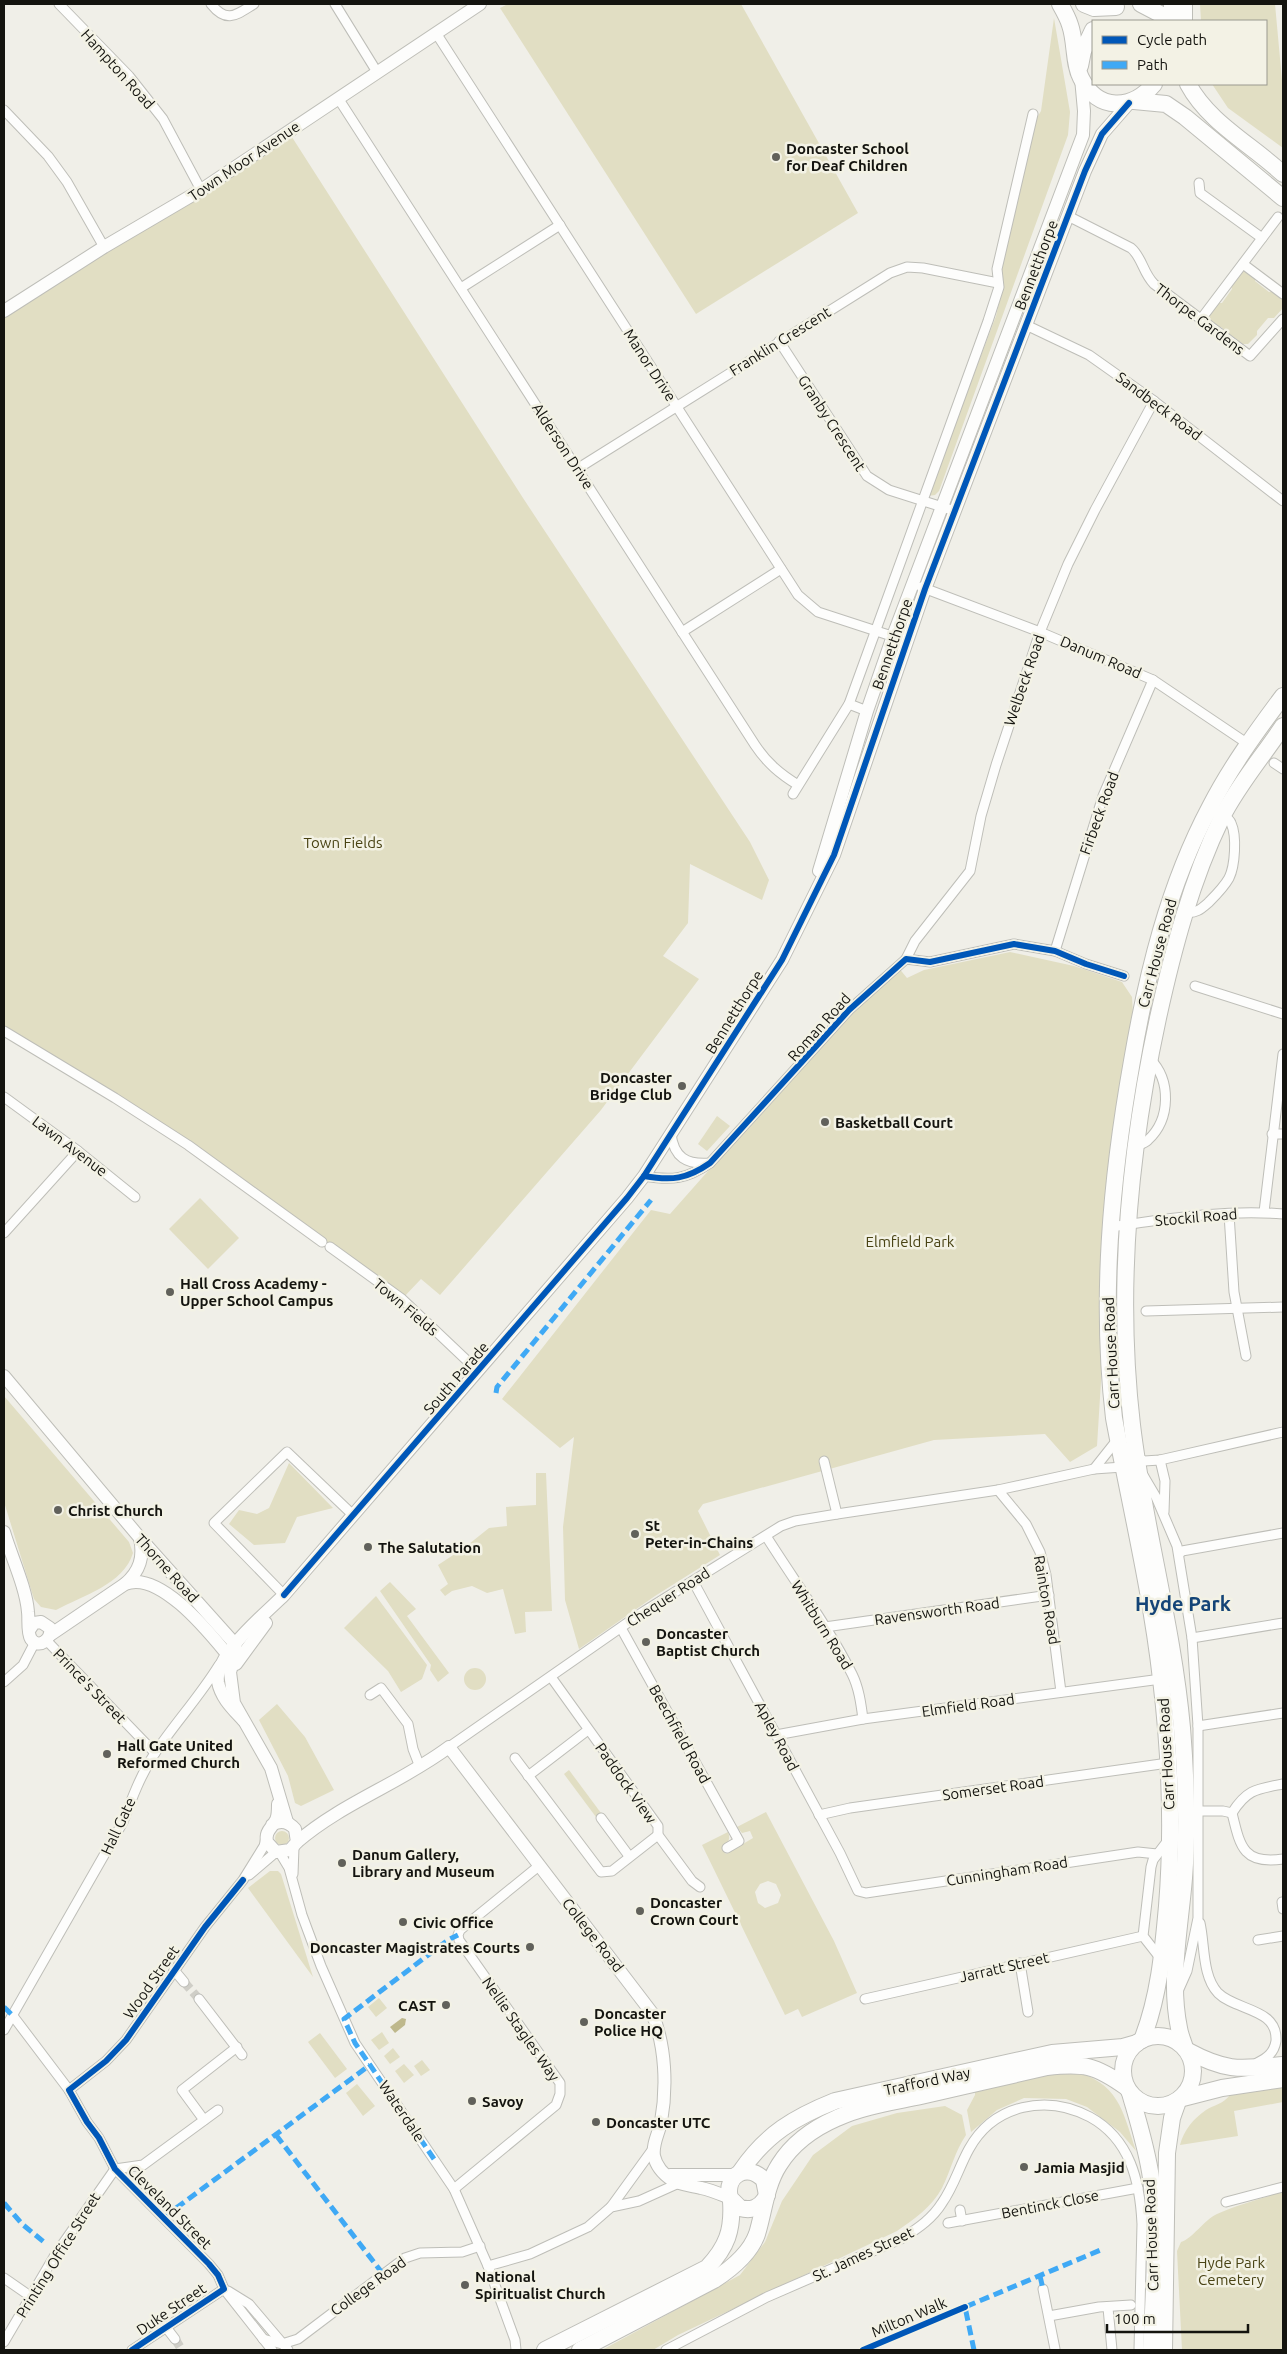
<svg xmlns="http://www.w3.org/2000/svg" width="1287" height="2354" font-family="Ubuntu,sans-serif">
<rect width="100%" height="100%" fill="#f0efe8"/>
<!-- green -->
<g fill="#e1dec3" fill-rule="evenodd">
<polygon points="508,4 741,4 858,213 696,314 500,8"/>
<polygon points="1200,4 1275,4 1283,91 1283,148 1228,108 1212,84 1266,84 1266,21 1201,21"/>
<polygon points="1054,18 1070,112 1068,135 939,491 935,495 928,496 996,316 1003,285 1000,274 1035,121 1041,111"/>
<polygon points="290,134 523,498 750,842 769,880 762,900 690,864 688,923 663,956 699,979 601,1110 440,1295 421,1279 402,1299 188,1145 4,1031 4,311"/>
<polygon points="1245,269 1255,276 1255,281 1269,292 1274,291 1283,298 1283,308 1274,318 1268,318 1257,331 1257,335 1248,344 1236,344 1236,340 1221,327 1217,329 1210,322 1209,314 1217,303 1222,303 1232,289 1230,284 1240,271"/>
<polygon points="1010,952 1074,966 1122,982 1132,997 1135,1046 1111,1220 1097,1446 1070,1462 1045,1434 934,1440 703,1504 698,1511 720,1555 655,1596 579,1649 565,1600 563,1527 574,1437 560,1448 502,1399 651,1210 670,1214 824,1040 898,967 907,978 924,970"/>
<polygon points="717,1116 730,1126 707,1151 698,1144"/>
<polygon points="200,1198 239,1238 208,1269 169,1229"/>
<path d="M4,1396L129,1542L133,1553C124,1584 82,1596 56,1610L41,1607L34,1599L4,1502Z"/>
<polygon points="289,1463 333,1508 297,1517 285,1543 254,1545 229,1524 239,1510 257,1514 269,1508"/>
<polygon points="536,1473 546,1473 552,1611 525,1612 526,1632 515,1634 503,1589 487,1593 472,1586 452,1591 445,1596 440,1590 448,1584 438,1565 464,1548 489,1528 507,1526 506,1507 536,1505"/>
<polygon points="390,1582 416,1609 407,1616 449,1673 438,1682 430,1670 431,1665 380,1591"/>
<polygon points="376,1596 427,1665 422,1679 401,1692 388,1671 344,1628"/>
<circle cx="475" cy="1679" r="11"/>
<polygon points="277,1704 305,1737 334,1790 301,1806 295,1803 288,1776 259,1720"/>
<polygon points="569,1770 601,1813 596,1817 564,1774"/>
<path d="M766,1812L834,1941L857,1993L802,2017L798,2009L785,2015L702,1845L728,1832C731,1839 728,1844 722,1847L726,1854L753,1838L750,1831L742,1833L737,1827ZM768,1881L776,1884L781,1895L778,1903L765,1908L758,1903L755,1892L760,1884Z"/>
<circle cx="282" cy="1838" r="7"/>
<polygon points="270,1871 278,1871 281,1874 313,1977 248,1888"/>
<polygon points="379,1998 387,2008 376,2017 368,2007"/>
<polygon points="382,2032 389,2043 379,2050 371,2040"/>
<polygon points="320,2033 347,2069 335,2078 308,2042"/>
<polygon points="393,2048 400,2057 390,2064 384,2056"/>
<polygon points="422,2060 430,2070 421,2076 414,2066"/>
<polygon points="404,2064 414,2075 404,2083 395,2071"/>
<path d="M1071,2070C1119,2083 1122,2109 1136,2151L1120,2132L1087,2107L1066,2099L1024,2098L997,2110L971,2132L967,2110L975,2095V2091Z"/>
<polygon points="357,2084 375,2106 363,2116 346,2093"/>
<path d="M1283,2086V2102L1234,2111L1238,2136L1180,2145C1184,2130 1193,2119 1206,2110C1214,2105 1223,2104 1230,2095Z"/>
<path d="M945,2106L962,2115L966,2135C955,2151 951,2170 942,2188C932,2207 914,2219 897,2231L678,2335L653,2350H602L740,2275L765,2242L782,2201L813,2155L852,2126L897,2113Z"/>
<path d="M1283,2191V2350H1182L1177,2251L1181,2242C1192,2239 1204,2220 1217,2214C1238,2204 1262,2199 1283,2191Z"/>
</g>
<!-- water -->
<polygon fill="#beb88c" points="402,2018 406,2019 405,2025 395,2033 390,2027"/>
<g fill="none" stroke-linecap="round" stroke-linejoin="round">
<!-- street-tunnel -->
<g stroke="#cfcec7" stroke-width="9" stroke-dasharray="9 4.5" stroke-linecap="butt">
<polyline points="184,1982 199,1999"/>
<polyline points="175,2339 182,2350"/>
</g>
<!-- street casing -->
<g stroke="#bebeb8" stroke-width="11">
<g id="street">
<polyline points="59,4 129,76 163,119 201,190"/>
<path d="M211,4C227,24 236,15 254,4"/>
<polyline points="335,4 377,72"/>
<polyline points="436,33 798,595 818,612 907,641"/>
<path d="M338,98L755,745C767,763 780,774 798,785"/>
<polyline points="4,110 48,156 67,182 104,247"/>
<polyline points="1199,183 1200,193 1262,238"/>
<path d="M1068,216L1131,248C1142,257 1143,273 1154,284L1250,356L1283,319"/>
<polyline points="1243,264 1283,294"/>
<polyline points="461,288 560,225"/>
<polyline points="1201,319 1278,217"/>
<polyline points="1026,325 1089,355 1154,401 1283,501"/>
<polyline points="779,341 867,476 889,490 955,511"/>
<polyline points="577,469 890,273 907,267 923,268 998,283"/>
<polyline points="921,587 1040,632 1153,680 1248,744"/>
<polyline points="682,632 781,569"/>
<polyline points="849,704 867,711"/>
<polyline points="1274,763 1283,769"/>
<polyline points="793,794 849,704 988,321 999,287 997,269 1033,114"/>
<path d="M1185,912C1196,914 1201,909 1209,902C1216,895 1224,887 1229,878C1235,866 1237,836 1231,823C1230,820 1226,817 1223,815"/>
<polyline points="1055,951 1103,796 1153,680"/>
<polyline points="906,959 915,941 970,871 981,816 996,765 1040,632 1068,564 1095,510 1154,401"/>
<polyline points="1195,986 1283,1014"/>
<polyline points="4,1031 115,1098 188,1145 322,1242"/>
<polyline points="4,1097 78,1151 135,1197"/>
<path d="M671,1134C674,1157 686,1165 710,1163"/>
<polyline points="1272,1134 1283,1134"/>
<path d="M1134,1147C1139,1145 1145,1143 1148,1140C1171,1119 1171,1080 1150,1059"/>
<path d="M644,1176C672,1181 687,1179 710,1163L849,1010L906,959L930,962L1014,944L1055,951L1086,964L1124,976"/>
<polyline points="1264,1212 1283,1054"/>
<polyline points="1229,1214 1234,1292 1246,1356"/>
<path d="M1110,1227C1167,1219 1226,1209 1283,1214"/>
<polyline points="4,1233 78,1151"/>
<polyline points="330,1247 402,1299 478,1371"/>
<polyline points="1146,1311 1283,1307"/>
<polyline points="1137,1457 1144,1461 1160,1460 1283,1432"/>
<polyline points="1160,1460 1165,1481 1164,1512"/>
<polyline points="824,1461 837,1514"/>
<polyline points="1094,1469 1117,1440"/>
<polyline points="1143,1475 1156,1497 1177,1546 1192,1638 1198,1726 1198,1918 1187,1971 1179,1989"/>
<polyline points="998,1490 1026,1524 1040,1552 1046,1575 1061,1692"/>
<path d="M766,1536C795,1582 828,1626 852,1674C859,1688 861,1704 863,1719"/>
<polyline points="1179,1554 1182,1551 1283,1533"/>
<polyline points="693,1581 840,1853 858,1891 866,1893 1138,1852 1157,1854"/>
<polyline points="284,1595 214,1523 287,1452 353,1515"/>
<polyline points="825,1627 1049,1595"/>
<polyline points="621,1628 739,1841 727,1848"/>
<polyline points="1192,1638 1283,1623"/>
<polyline points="47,1641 155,1753"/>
<polyline points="551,1677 658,1826 658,1835 692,1881 700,1887"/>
<polyline points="4,1682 23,1665 35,1642"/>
<polyline points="370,1695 381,1688 408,1724 413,1749 420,1767"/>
<polyline points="1198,1726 1283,1713"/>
<polyline points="776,1735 863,1719 1161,1679"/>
<polyline points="449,1747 643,1612 781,1526 795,1521 837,1514 998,1490 1094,1469 1123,1467"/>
<polyline points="515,1758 601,1872 612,1871 658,1835"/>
<polyline points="528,1776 588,1730"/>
<polyline points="1199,1811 1223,1811 1232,1813"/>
<path d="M1232,1813C1240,1846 1243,1865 1283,1859"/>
<path d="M1232,1813C1247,1789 1257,1789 1283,1784"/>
<polyline points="819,1815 850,1808 1168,1763"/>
<polyline points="601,1818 629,1856"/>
<polyline points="280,1853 289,1868 302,1915 321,1966 355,2043 454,2189 488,2266 515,2340 516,2350"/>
<polyline points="293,1874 294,1847"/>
<polyline points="249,1875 276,1852"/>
<polyline points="1282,1902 1283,1909"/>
<path d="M1200,1923C1205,1945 1202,1976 1218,1993C1236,2011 1278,2008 1276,2041C1274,2053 1267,2058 1257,2063"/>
<polyline points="1258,1940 1283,1936"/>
<polyline points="1161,1959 1143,1936 1151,1867 1153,1860 1169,1839"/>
<polyline points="1020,1963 1028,2012"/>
<polyline points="174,1970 184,1982"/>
<polyline points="199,1999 242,2055"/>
<polyline points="865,1999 1143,1936"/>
<polyline points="13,2016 69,2090 87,2122 99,2138 115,2169 209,2264 218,2275 224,2289 272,2350"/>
<path d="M4,2030L123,1822C132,1798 141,1774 155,1753C175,1723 200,1696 219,1665"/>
<polyline points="69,2090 106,2061 126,2040 205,1927 243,1880 264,1846 266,1838"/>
<polyline points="204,2120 182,2090 237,2047"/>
<polyline points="115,2169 143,2165 218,2110"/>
<polyline points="454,2189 556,2105 560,2094 560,2083 459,1940 458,1935 460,1930 540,1865"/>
<polyline points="1226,2202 1283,2187"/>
<polyline points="611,2207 653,2149"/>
<polyline points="960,2210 962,2221"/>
<polyline points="948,2223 1138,2188"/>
<polyline points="488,2266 530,2254 588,2227 611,2207 639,2201 679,2183"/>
<polyline points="4,2278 30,2296"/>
<polyline points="1043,2289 1055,2349"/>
<polyline points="228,2291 249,2304 288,2350"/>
<polyline points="1108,2308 1112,2350"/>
<polyline points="1049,2316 1099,2307 1131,2305"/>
<polyline points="165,2326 175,2339"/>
<polyline points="263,2339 282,2344 298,2339 405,2258 420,2253 462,2252 480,2246"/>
<polyline points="4,2342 55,2255 115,2169"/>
<polyline points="132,2350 224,2289"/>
<path d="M666,2350L767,2297L903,2238C918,2228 932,2219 942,2203C954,2186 959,2167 969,2149C994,2104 1047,2094 1090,2117C1130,2139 1140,2181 1142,2224L1139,2350"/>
</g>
</g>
<!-- secondary casing -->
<g stroke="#bebeb8" stroke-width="14">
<g id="secondary">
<polyline points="4,311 104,247 201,190 480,4"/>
<polyline points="819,871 867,711 893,636 1083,135 1084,111 1081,78"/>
<polyline points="4,1376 140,1538 235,1644"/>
<path d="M4,1532C11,1556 26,1587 28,1612C29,1619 27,1633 31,1639C39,1650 52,1639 50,1628L41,1622L34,1623L30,1629"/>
<path d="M125,1584C140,1571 144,1557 140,1538"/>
<path d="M50,1635L125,1584C159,1570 208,1631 227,1654"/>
<polyline points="235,1644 236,1653 230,1672 234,1703 271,1768 287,1822"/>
<polyline points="236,1664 266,1623"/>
<path d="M243,1720C233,1709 221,1698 218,1682C214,1655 266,1613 284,1595L627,1198L644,1176L782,960L834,855L925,589L1085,171L1102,134L1129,103"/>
<path d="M272,1825C280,1820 288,1821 295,1829L297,1842L290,1850L276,1852L267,1842C265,1831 271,1829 276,1820C278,1816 278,1809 278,1804"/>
<path d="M297,1842C342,1803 401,1783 449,1747L652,2013C666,2046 667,2088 661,2122C659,2133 652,2144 654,2156C656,2165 663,2174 672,2180C680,2185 691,2185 701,2188C711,2190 720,2194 730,2198"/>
<polyline points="670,2175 735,2175"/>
</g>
</g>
<!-- highway casing -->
<g stroke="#bebeb8" stroke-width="18">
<g id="highway">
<path d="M1060,4C1064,11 1068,18 1070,25C1076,42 1073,63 1081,78C1098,112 1132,110 1154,84"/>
<polyline points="1084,4 1094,8 1116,7"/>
<polyline points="1141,4 1162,15 1167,21"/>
<polyline points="1172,4 1172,21"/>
<polyline points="1184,21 1184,4"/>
<polyline points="1080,66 1083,51 1093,30"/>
<path d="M1188,84C1209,123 1251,144 1283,174"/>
<polyline points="1134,101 1166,104 1185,117 1283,198"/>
<circle cx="1158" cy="2071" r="35"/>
<path d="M1142,2040C1159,1997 1163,1951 1167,1906C1173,1831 1170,1754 1161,1679C1151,1591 1130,1504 1114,1418C1100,1299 1111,1179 1132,1061C1147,974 1168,886 1210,807C1230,768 1256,732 1283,696"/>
<path d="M1185,2048C1183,2041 1180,2035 1179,2028C1169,1980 1180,1927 1184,1878C1188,1829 1186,1777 1182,1728C1173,1626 1144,1527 1132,1425C1116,1289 1129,1152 1158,1018C1173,950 1191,881 1222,817C1238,785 1263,756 1283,726"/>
<path d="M1188,2051C1227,2072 1240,2069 1283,2065"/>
<path d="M1130,2093C1138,2121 1147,2149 1151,2178C1158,2235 1154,2294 1151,2350"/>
<polyline points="1183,2098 1222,2088 1283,2079"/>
<path d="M741,2171C766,2134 795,2117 835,2101L1052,2053L1123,2047L1137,2043"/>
<path d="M765,2199C759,2208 751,2211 740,2208L730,2198C724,2175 748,2162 764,2180L767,2195"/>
<path d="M545,2350L707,2268C727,2247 733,2230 731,2201"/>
<path d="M580,2350L714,2280C731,2269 750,2254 757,2234C764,2211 766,2185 779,2165C792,2144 814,2128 837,2118C863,2106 893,2102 921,2096C963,2086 1005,2077 1047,2067C1084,2063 1095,2065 1126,2087"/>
<polyline points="1164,2350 1167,2153 1172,2118 1178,2101"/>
</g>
</g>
<!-- street -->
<use href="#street" stroke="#fdfdfc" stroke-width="9"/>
<!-- secondary -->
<use href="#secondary" stroke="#fdfdfc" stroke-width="12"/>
<!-- highway -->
<use href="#highway" stroke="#fdfdfc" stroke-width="16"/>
<!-- quiet -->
<g stroke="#3fa9f5" stroke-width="5" stroke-dasharray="10 5" stroke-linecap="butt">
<polyline points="496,1393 497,1387 651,1200"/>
<polyline points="4,2007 13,2016"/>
<polyline points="276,2135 383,2274"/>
<polyline points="434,2159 355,2043 344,2019 448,1940 458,1935"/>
<polyline points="4,2203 22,2224 44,2242"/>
<polyline points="164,2217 370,2065"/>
<polyline points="1040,2276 1043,2289"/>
<polyline points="1055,2349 1055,2350"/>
<polyline points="974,2350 965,2307 1103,2249"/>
</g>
<!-- cycleway casing -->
<g stroke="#f3f2e5" stroke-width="9">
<g id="cycleway">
<path d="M644,1176C672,1181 687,1179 710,1163L849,1010L906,959L930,962L1014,944L1055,951L1086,964L1124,976"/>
<polyline points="284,1595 627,1198 644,1176 782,960 834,855 925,589 1085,171 1102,134 1129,103"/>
<polyline points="132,2350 224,2289 218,2275 209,2264 115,2169 99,2138 87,2122 69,2090 106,2061 126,2040 205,1927 243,1880"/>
<polyline points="863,2350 965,2307"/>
</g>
</g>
<!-- cycleway -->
<use href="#cycleway" stroke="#0057b8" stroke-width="6"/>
</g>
<!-- markers -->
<g fill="#61615b" stroke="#f3f2e5" stroke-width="2">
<circle cx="776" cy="157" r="5"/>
<circle cx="682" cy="1086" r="5"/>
<circle cx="825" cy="1122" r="5"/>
<circle cx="170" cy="1292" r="5"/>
<circle cx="58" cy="1510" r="5"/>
<circle cx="635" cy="1534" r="5"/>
<circle cx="368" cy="1547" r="5"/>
<circle cx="646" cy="1642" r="5"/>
<circle cx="107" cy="1754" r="5"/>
<circle cx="342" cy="1863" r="5"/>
<circle cx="640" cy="1911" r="5"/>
<circle cx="403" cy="1922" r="5"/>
<circle cx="530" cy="1947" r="5"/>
<circle cx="446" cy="2005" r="5"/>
<circle cx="584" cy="2022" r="5"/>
<circle cx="472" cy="2101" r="5"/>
<circle cx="596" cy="2122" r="5"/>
<circle cx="1024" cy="2167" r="5"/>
<circle cx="465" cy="2285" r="5"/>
</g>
<g text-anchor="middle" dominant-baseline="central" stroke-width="5" stroke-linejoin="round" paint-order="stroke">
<!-- street labels -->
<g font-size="15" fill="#14140f" stroke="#f3f2e5">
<text transform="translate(118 69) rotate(48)">Hampton Road</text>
<text transform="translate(244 161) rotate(-34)">Town Moor Avenue</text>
<text transform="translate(1036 265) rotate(-69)">Bennetthorpe</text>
<text transform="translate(1200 319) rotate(37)">Thorpe Gardens</text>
<text transform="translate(780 341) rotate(-32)">Franklin Crescent</text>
<text transform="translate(650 365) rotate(57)">Manor Drive</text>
<text transform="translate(1159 406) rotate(37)">Sandbeck Road</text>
<text transform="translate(832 423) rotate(57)">Granby Crescent</text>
<text transform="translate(563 446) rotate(57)">Alderson Drive</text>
<text transform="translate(892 644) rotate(-71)">Bennetthorpe</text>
<text transform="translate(1101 657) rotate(23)">Danum Road</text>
<text transform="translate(1024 680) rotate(-71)">Welbeck Road</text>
<text transform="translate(1099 813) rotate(-70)">Firbeck Road</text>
<text transform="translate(1157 953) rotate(-75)">Carr House Road</text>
<text transform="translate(734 1012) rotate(-58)">Bennetthorpe</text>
<text transform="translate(819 1027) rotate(-48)">Roman Road</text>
<text transform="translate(70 1146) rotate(37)">Lawn Avenue</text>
<text transform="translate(1196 1217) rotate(-5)">Stockil Road</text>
<text transform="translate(406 1307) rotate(40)">Town Fields</text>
<text transform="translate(1111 1353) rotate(-93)">Carr House Road</text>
<text transform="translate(456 1378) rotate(-49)">South Parade</text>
<text transform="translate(167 1568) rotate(48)">Thorne Road</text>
<text transform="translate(668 1597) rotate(-33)">Chequer Road</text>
<text transform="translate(1047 1600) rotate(80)">Rainton Road</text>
<text transform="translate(937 1611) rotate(-8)">Ravensworth Road</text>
<text transform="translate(822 1625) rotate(58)">Whitburn Road</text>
<text transform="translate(90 1686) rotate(46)">Prince's Street</text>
<text transform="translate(968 1705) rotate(-8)">Elmfield Road</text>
<text transform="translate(680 1734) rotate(61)">Beechfield Road</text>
<text transform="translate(777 1736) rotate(62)">Apley Road</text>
<text transform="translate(1166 1754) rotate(-93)">Carr House Road</text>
<text transform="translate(626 1783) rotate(55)">Paddock View</text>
<text transform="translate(993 1788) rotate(-8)">Somerset Road</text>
<text transform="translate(118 1826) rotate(-65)">Hall Gate</text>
<text transform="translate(1007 1871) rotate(-9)">Cunningham Road</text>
<text transform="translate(593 1935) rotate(52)">College Road</text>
<text transform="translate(1004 1967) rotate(-13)">Jarratt Street</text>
<text transform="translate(151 1982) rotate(-55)">Wood Street</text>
<text transform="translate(521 2029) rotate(55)">Nellie Stagles Way</text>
<text transform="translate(927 2081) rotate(-12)">Trafford Way</text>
<text transform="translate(402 2111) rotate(56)">Waterdale</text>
<text transform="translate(1050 2204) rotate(-11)">Bentinck Close</text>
<text transform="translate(170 2207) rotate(45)">Cleveland Street</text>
<text transform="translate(1151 2235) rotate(-92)">Carr House Road</text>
<text transform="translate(863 2254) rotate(-25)">St. James Street</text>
<text transform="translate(58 2255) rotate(-58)">Printing Office Street</text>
<text transform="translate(368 2286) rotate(-36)">College Road</text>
<text transform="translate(171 2309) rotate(-34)">Duke Street</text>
<text transform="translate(909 2317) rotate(-23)">Milton Walk</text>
</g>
<!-- poi labels -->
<g font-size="15" font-weight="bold" fill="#14140f" stroke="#f3f2e5" text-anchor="start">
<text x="786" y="148">Doncaster School<tspan x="786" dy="17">for Deaf Children</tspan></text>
<text x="672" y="1077" text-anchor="end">Doncaster<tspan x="672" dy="17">Bridge Club</tspan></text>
<text x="835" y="1122">Basketball Court</text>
<text x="180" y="1283">Hall Cross Academy -<tspan x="180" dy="17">Upper School Campus</tspan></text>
<text x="68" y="1510">Christ Church</text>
<text x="645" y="1525">St<tspan x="645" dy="17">Peter-in-Chains</tspan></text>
<text x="378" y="1547">The Salutation</text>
<text x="656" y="1633">Doncaster<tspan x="656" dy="17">Baptist Church</tspan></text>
<text x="117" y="1745">Hall Gate United<tspan x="117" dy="17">Reformed Church</tspan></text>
<text x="352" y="1854">Danum Gallery,<tspan x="352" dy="17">Library and Museum</tspan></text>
<text x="650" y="1902">Doncaster<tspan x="650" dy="17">Crown Court</tspan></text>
<text x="413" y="1922">Civic Office</text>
<text x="520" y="1947" text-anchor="end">Doncaster Magistrates Courts</text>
<text x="436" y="2005" text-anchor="end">CAST</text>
<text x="594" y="2013">Doncaster<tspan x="594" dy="17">Police HQ</tspan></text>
<text x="482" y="2101">Savoy</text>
<text x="606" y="2122">Doncaster UTC</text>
<text x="1034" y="2167">Jamia Masjid</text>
<text x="475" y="2276">National<tspan x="475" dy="17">Spiritualist Church</tspan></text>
</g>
<!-- park labels -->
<g font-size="15" fill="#494314" stroke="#f3f2e5">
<text x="343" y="842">Town Fields</text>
<text x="910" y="1241">Elmfield Park</text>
<text x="1231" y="2262">Hyde Park<tspan x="1231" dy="17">Cemetery</tspan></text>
</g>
<!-- district labels -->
<g font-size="20" font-weight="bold" fill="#144477" stroke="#f3f2e5">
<text x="1183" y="1603">Hyde Park</text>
</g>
</g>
<!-- border -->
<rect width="1287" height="2354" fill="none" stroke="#14140f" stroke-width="10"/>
<!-- legend -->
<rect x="1092" y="20" width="175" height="65" fill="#f3f2e5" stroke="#9a998f"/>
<rect x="1102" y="36" width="25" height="8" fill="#0057b8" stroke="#9a998f"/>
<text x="1137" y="45" font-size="15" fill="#14140f">Cycle path</text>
<rect x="1102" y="61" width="25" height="8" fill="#3fa9f5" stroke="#9a998f"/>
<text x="1137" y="70" font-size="15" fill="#14140f">Path</text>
<!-- scale -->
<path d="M1107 2324v8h141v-8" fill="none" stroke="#14140f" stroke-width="2.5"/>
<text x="1114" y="2324" font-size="15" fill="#14140f" stroke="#f3f2e5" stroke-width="4" paint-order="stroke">100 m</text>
</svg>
